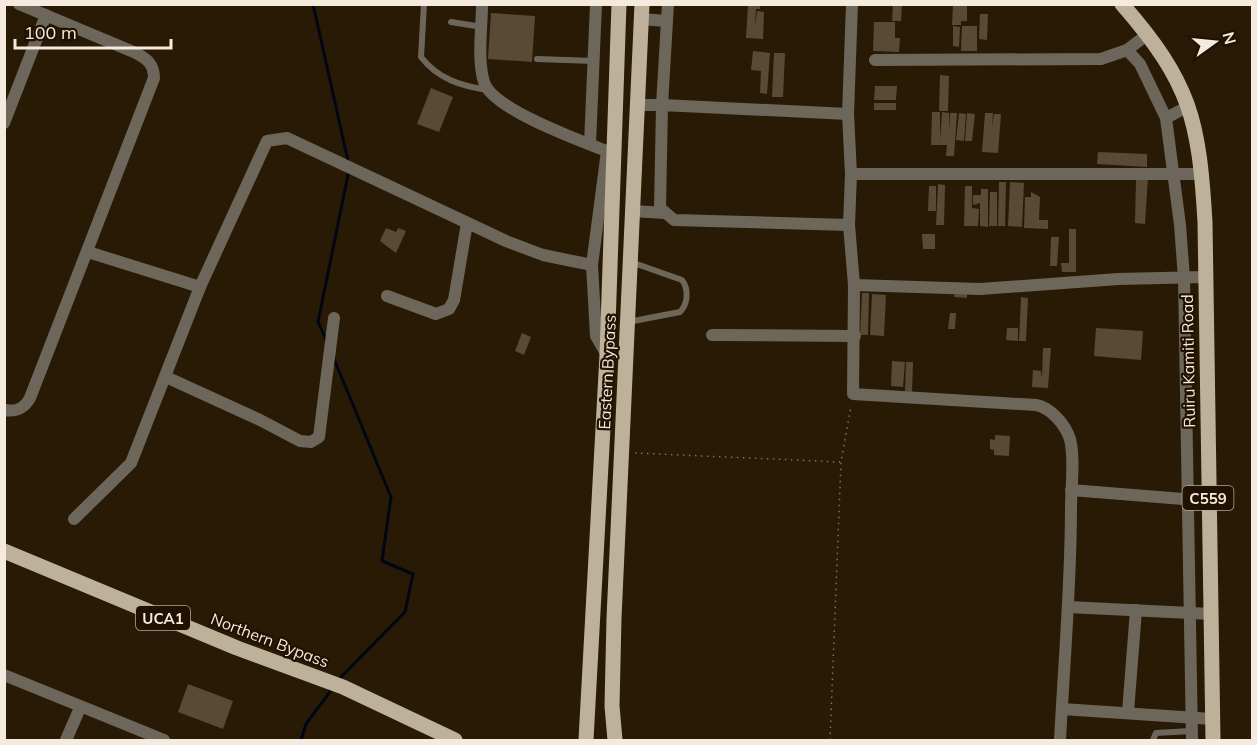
<svg xmlns="http://www.w3.org/2000/svg" width="1257" height="745" font-family="Mulish,sans-serif">
<rect width="100%" height="100%" fill="#291a06"/>
<g fill="none" stroke-linecap="round" stroke-linejoin="round">
<!-- stream -->
<g stroke="#000614" stroke-width="3">
<polyline points="313,4 348,161"/>
<polyline points="327,342 318,322 349,170"/>
<polyline points="334,359 391,497 382,561 413,574 405,612 339,679"/>
<polyline points="301,740 306,724 332,689"/>
</g>
</g>
<!-- building -->
<g fill="#5a4934">
<polygon points="748,4 760,4 760,9 756,9 755,27 757,11 764,12 763,39 746,38"/>
<polygon points="893,4 902,4 901,21 892,21"/>
<polygon points="953,4 967,6 967,21 961,21 961,25 952,25"/>
<polygon points="491,13 535,16 532,62 488,59"/>
<polygon points="980,14 988,14 987,40 979,39"/>
<polygon points="874,22 895,22 895,38 900,38 899,52 873,51"/>
<polygon points="953,26 960,27 959,47 953,46"/>
<polygon points="962,26 977,26 977,51 961,51"/>
<polygon points="753,51 770,53 767,94 760,93 761,71 751,70"/>
<polygon points="774,53 785,53 783,97 772,97"/>
<polygon points="940,75 949,76 948,111 939,111"/>
<polygon points="875,86 897,86 896,100 874,100"/>
<polygon points="431,88 453,97 439,132 417,124"/>
<rect x="874" y="103" width="22" height="7"/>
<polygon points="932,112 940,112 940,140 942,112 949,113 949,130 950,113 957,113 954,156 946,156 947,145 931,145"/>
<polygon points="959,113 966,114 964,141 956,140"/>
<polygon points="967,113 975,114 972,141 965,141"/>
<polygon points="985,113 993,113 992,126 994,114 1001,114 998,153 982,152"/>
<polygon points="1098,152 1147,154 1147,167 1097,164"/>
<polygon points="1148,177 1145,224 1135,223 1136,179"/>
<polygon points="999,182 1006,182 1005,226 998,226"/>
<polygon points="1010,182 1024,183 1022,227 1008,226"/>
<polygon points="938,184 945,185 944,225 936,225"/>
<polygon points="929,186 936,186 936,211 928,211"/>
<polygon points="965,186 972,186 972,208 979,209 978,226 964,226"/>
<polygon points="981,189 988,189 988,227 980,226 980,203 973,205 973,195 981,195"/>
<polygon points="990,192 997,192 997,226 989,226"/>
<polygon points="1031,192 1040,197 1039,220 1048,220 1048,229 1024,228 1025,197 1031,197"/>
<polygon points="386,228 396,232 398,228 406,231 396,253 380,241"/>
<polygon points="1069,229 1076,229 1076,272 1062,272 1061,263 1069,263"/>
<polygon points="922,234 935,234 935,249 923,249"/>
<polygon points="1051,237 1059,237 1057,266 1050,266"/>
<polygon points="955,289 967,290 967,298 954,297"/>
<polygon points="862,293 869,293 868,335 860,335"/>
<polygon points="872,294 886,295 884,336 870,335"/>
<polygon points="1021,297 1028,298 1026,341 1019,341"/>
<polygon points="950,313 956,313 955,329 948,329"/>
<polygon points="1007,328 1018,328 1018,341 1006,340"/>
<polygon points="1096,328 1143,331 1141,360 1094,356"/>
<polygon points="522,333 531,337 524,355 515,351"/>
<polygon points="1043,348 1051,348 1048,388 1032,387 1033,370 1041,371 1042,378"/>
<polygon points="892,361 905,362 903,387 891,386"/>
<polygon points="906,362 913,362 912,392 905,391"/>
<polygon points="995,435 1010,436 1009,456 994,455 994,450 990,449 990,439 995,440"/>
<polygon points="188,684 233,701 223,729 178,712"/>
</g>
<g fill="none" stroke-linecap="round" stroke-linejoin="round">
<!-- path -->
<g stroke="#7f7261" stroke-width="1.5" stroke-dasharray="1.5 4.5" stroke-linecap="butt">
<polyline points="635,453 841,462"/>
<polyline points="830,740 841,462 851,406"/>
</g>
<!-- lane -->
<g stroke="#6d675b" stroke-width="6">
<path d="M424,4L421,57C438,79 461,86 488,90"/>
<polyline points="451,22 482,27"/>
<polyline points="537,59 594,61"/>
<path d="M628,322L680,312C688,304 689,289 682,280L631,262"/>
<polyline points="1153,740 1156,733 1191,731"/>
</g>
<!-- street -->
<g stroke="#6d675b" stroke-width="12">
<path d="M482,4C482,29 477,59 484,82C492,110 587,143 614,154"/>
<polyline points="641,19 667,21"/>
<polyline points="1127,50 1140,64 1166,118 1180,225 1184,278 1192,740"/>
<polyline points="875,60 1101,59 1127,50 1148,34"/>
<polyline points="637,105 662,105 668,4"/>
<path d="M848,114L662,105L660,208L674,220L849,225L854,285L853,394L1036,405C1051,408 1065,424 1070,439C1075,459 1071,486 1071,508C1071,585 1064,663 1060,740"/>
<polyline points="1166,118 1189,106"/>
<polyline points="4,123 46,15"/>
<polyline points="590,144 596,4"/>
<polyline points="851,174 848,114 852,4"/>
<polyline points="633,211 665,213"/>
<polyline points="849,225 851,174 1202,174"/>
<polyline points="88,252 200,287 267,141 287,138 506,241 543,255 592,265 607,151"/>
<polyline points="592,265 596,336 607,355"/>
<polyline points="854,285 980,289 1118,279 1205,277"/>
<polyline points="387,296 436,314 449,309 454,300 467,223"/>
<polyline points="712,335 855,336"/>
<polyline points="166,377 260,420 300,441 311,442 319,437 334,318"/>
<path d="M4,410C16,412 24,409 30,398L154,78C154,64 147,59 136,53L19,4"/>
<polyline points="1071,490 1208,501"/>
<polyline points="74,519 131,463 200,287"/>
<polyline points="1068,607 1211,614"/>
<polyline points="4,675 164,740"/>
<polyline points="1062,709 1212,719"/>
<polyline points="1128,712 1136,610"/>
<polyline points="66,740 80,708"/>
</g>
<!-- primary -->
<g stroke="#bdb299" stroke-width="15">
<path d="M1122,4C1191,83 1199,120 1205,222L1213,740"/>
<polyline points="4,551 237,648 343,687 455,740"/>
<polyline points="586,740 607,355 619,4"/>
<polyline points="615,740 612,706 614,618 642,4"/>
</g>
</g>
<g text-anchor="middle" dominant-baseline="central" stroke-width="4.5" stroke-linejoin="round" paint-order="stroke">
<!-- shield labels -->
<g fill="#201101" stroke="#b5a99c" stroke-width="1.5">
<rect x="1182.5" y="486" width="51" height="24" rx="4.5"/>
<rect x="136" y="606" width="54" height="24" rx="4.5"/>
</g>
<g font-size="15" font-weight="bold" fill="#f5eade">
<text x="1208" y="498">C559</text>
<text x="163" y="618">UCA1</text>
</g>
<!-- street labels -->
<g font-size="16" fill="#f5eade" stroke="#201101">
<text transform="translate(1188 361) rotate(-91)">Ruiru Kamiti Road</text>
<text transform="translate(607 372) rotate(-87)">Eastern Bypass</text>
<text transform="translate(270 640) rotate(21)">Northern Bypass</text>
</g>
</g>
<!-- border -->
<rect width="1257" height="745" fill="none" stroke="#f5eade" stroke-width="12"/>
<!-- north arrow -->
<g transform="translate(1215 42) rotate(75)" stroke="#201101" stroke-width="4.5" paint-order="stroke">
<path d="M0-4.5L10 22L0 15L-10 22Z" fill="#f5eade"/>
<text y="-9" font-size="16" font-weight="bold" text-anchor="middle" fill="#f5eade">N</text>
</g>
<!-- scale -->
<path d="M15 39v9h156v-9" fill="none" stroke="#f5eade" stroke-width="3"/>
<text x="24" y="39" font-size="18" fill="#f5eade" stroke="#201101" stroke-width="4.5" paint-order="stroke">100 m</text>
</svg>
